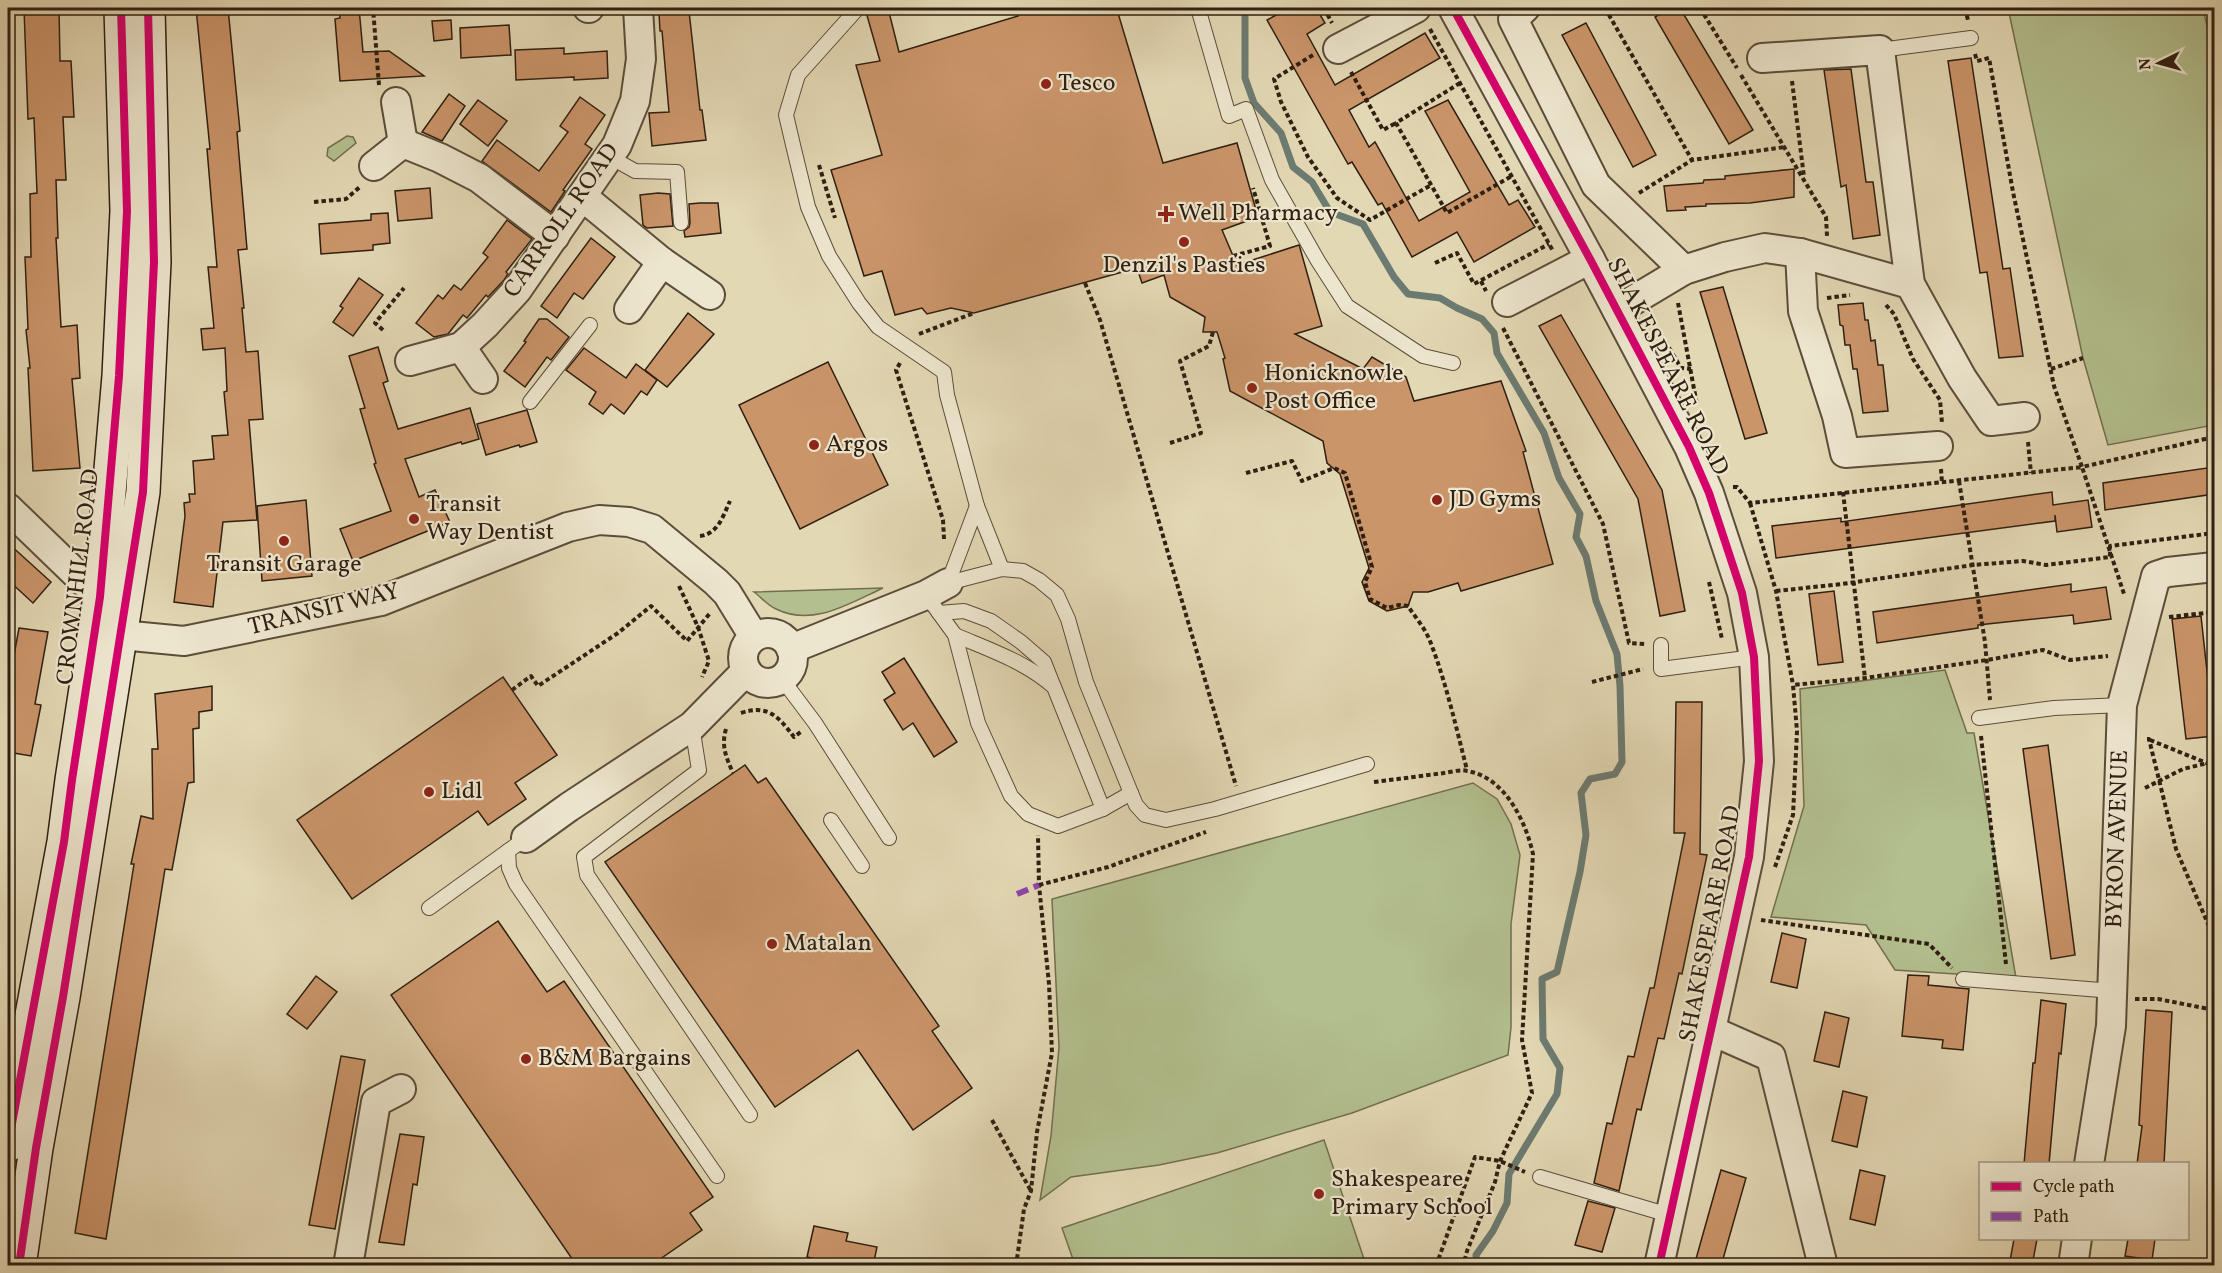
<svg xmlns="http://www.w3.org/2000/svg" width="2222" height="1273" font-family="Vollkorn,serif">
<rect width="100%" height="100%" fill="#e3d8b4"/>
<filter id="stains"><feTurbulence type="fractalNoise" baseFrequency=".00333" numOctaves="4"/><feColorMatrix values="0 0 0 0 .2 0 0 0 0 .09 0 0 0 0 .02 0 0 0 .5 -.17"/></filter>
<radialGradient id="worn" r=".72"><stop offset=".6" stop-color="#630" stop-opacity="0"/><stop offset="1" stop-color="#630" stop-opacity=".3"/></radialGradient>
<!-- green -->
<g fill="#b3bf8e" stroke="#716f50" stroke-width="1.5">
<polygon points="2008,8 2203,8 2214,58 2214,425 2108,445 2083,358"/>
<polygon points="347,136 353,137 356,143 334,161 327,156 328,148"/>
<path d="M883,588C848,604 813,627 776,609C768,606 761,597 754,592Z"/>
<polygon points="1945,670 1967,733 1974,733 2016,978 1895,970 1866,925 1771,917 1804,806 1800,689"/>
<polygon points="1473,783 1497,799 1511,824 1520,855 1511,924 1511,1027 1508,1055 1352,1113 1217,1153 1159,1165 1071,1177 1040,1200 1051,1136 1059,1047 1052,899"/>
<polygon points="1324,1140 1366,1265 1075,1265 1062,1228"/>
</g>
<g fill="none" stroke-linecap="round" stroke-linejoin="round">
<!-- stream -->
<polyline stroke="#6c7b71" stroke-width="7" points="1245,8 1245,78 1254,103 1281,133 1293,167 1312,182 1330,212 1363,224 1394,277 1408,294 1440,298 1457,308 1482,319 1494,333 1497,353 1544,433 1559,478 1580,514 1576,537 1586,556 1596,601 1617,654 1620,686 1622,762 1615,774 1590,779 1581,793 1586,835 1580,872 1557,972 1542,979 1543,1039 1560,1068 1557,1094 1509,1174 1507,1203 1493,1231 1476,1255 1477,1266"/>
</g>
<!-- building -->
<g fill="#cb956a" stroke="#2f1f12" stroke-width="1.5">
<polygon points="24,8 59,8 60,61 71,61 74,117 63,117 66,180 56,180 58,238 56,238 61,327 77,325 80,378 72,379 80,468 33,471 28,368 30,368 26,330 28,329 25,257 31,257 30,194 37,193 34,118 28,119"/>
<polygon points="196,8 228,8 240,131 237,132 247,249 238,250 244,308 242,308 246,352 258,351 263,419 249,420 257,520 223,522 213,607 174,602 185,516 184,503 190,502 189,494 195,494 193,461 214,459 212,436 228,435 224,392 227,391 225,348 203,350 201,329 214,328 208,267 217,267 207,149 210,149"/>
<polygon points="339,8 359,8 363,52 389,51 424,76 340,81 335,19 340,18"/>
<polygon points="661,8 686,8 686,11 689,11 700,110 702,110 706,140 652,146 649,113 669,112 662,31 660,31 659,13 661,13"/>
<polygon points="867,8 888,8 899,52 1018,16 1015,8 1109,8 1111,13 1118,13 1163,163 1237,143 1258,217 1222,230 1237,265 1299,245 1300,248 1322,326 1295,334 1363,369 1372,357 1406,377 1414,401 1501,381 1526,451 1523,452 1553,564 1461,591 1458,583 1428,592 1413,592 1408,606 1387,611 1369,601 1362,582 1369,568 1340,474 1327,463 1323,441 1230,391 1223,359 1225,358 1217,332 1203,332 1205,317 1170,297 1164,275 1142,283 1137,268 974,313 951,308 927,314 922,308 895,315 882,271 864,276 831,170 882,155 856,65 880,61 866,12"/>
<polygon points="1289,8 1316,8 1325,23 1307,34 1335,85 1425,33 1440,58 1349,110 1369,147 1375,142 1419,221 1470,192 1425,111 1448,100 1509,205 1518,200 1535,227 1474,262 1457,232 1412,257 1382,203 1378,205 1352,162 1348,164 1267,20"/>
<polygon points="1670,8 1680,8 1753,130 1729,144 1655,17"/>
<polygon points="451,20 452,39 434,41 432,21"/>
<polygon points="1586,23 1656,155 1633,167 1562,35"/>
<polygon points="509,25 511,55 461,58 460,28"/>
<polygon points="564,48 564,54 607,51 608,78 574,80 574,77 516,80 515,50"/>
<polygon points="1971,58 2003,269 2010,268 2023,356 1999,358 1987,272 1980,273 1948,61"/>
<polygon points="1851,69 1866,182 1873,182 1880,235 1853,239 1846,185 1841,187 1824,70"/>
<polygon points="449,94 465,106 442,141 422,132"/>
<polygon points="580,97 605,115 585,144 592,149 563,190 565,191 551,212 482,161 497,140 539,171 568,132 560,126"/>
<polygon points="478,100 507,121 488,146 460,124"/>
<polygon points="1794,169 1794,197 1750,203 1706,204 1706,206 1685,207 1686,210 1667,211 1664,186 1703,183 1704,180 1725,179 1725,176"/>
<polygon points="430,188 432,218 398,221 395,191"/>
<polygon points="658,193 670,194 673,226 647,228 643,225 640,195"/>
<polygon points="700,203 718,203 721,233 685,237 684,231 689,227 690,223 689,204"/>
<polygon points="388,213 390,243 373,245 373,250 321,254 319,224 371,220 371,214"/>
<polygon points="507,220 532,239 506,272 508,274 504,280 488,297 486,295 467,318 463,315 448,334 434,337 416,323 438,295 443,299 454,285 461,290 488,257 483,253"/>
<polygon points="591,238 615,257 583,299 574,293 557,318 541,306"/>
<polygon points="359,278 383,295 353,336 333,322 343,308 340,306"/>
<polygon points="1723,287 1767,433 1745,439 1700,292"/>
<polygon points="1863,303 1865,320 1868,320 1871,341 1875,340 1878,365 1883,365 1888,411 1863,413 1857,369 1853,369 1850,345 1845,345 1843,326 1840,325 1838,305"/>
<polygon points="688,313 714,334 667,387 645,370"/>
<polygon points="1561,315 1662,490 1685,611 1660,616 1638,499 1539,326"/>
<polygon points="539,319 547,319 569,337 551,360 547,357 525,387 504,371 526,342 524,341"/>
<polygon points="378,347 388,381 383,383 398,429 470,408 479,439 462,444 461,442 405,459 419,497 435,490 450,522 353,561 340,529 391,511 374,464 376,463 360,409 365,408 349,356"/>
<polygon points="584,348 626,378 636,364 657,380 647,395 641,391 624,414 611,404 603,414 589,404 596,392 566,370"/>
<polygon points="828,362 888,485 800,529 739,405"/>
<polygon points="527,410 537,442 520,447 519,445 486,455 477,424"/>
<polygon points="2214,467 2214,494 2105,510 2103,483"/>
<polygon points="2052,492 2053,505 2088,500 2092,527 2057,532 2055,515 2055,521 1776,558 1772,526 1841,518 1841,522"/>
<polygon points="306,500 312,576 262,581 257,506"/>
<polygon points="8,543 51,582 33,603 8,580"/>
<polygon points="2071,584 2071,592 2106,587 2111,619 2074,624 2073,615 1978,625 1978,628 1877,643 1873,612"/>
<polygon points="1834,591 1843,662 1818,665 1809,594"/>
<polygon points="2201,616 2214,736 2186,739 2172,619"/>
<polygon points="19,628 48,632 35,704 41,705 31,756 8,752 8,687"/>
<polygon points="904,658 957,742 934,757 913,723 903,730 884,700 895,693 882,672"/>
<polygon points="503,677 557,755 515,783 526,799 488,825 478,811 352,899 297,820"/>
<polygon points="212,686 212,710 199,712 199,728 193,729 194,782 188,783 172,870 165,869 106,1239 75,1233 121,946 134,864 131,864 141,816 153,819 152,749 158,749 155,694"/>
<polygon points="1676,702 1702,702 1700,854 1707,855 1682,974 1679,973 1664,1039 1658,1038 1641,1110 1637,1109 1619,1191 1594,1183 1607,1123 1612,1124 1628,1056 1634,1057 1650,988 1654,988 1685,833 1674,833"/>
<polygon points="2048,745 2075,955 2051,959 2023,749"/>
<polygon points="745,765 758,783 766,778 939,1026 932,1031 972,1088 913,1130 858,1050 775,1107 605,862"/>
<polygon points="498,921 547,992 564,981 713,1197 690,1213 702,1230 650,1266 577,1266 391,995"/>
<polygon points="1782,933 1806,939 1797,988 1771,982"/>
<polygon points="1908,975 1929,976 1928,985 1969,989 1963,1050 1942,1048 1943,1040 1902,1036"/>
<polygon points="316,976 337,992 307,1029 287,1014"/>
<polygon points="2041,1000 2066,1004 2061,1054 2059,1053 2049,1164 2024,1164 2033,1063 2035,1063"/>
<polygon points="2146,1010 2172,1012 2164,1164 2137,1164 2142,1126 2139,1125"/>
<polygon points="1825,1012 1849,1018 1839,1067 1814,1061"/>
<polygon points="341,1056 365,1060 335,1229 309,1225"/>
<polygon points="1843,1091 1867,1097 1857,1147 1832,1141"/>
<polygon points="400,1134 424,1137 417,1185 413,1184 404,1245 379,1242"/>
<polygon points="1721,1170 1746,1178 1721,1266 1694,1266"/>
<polygon points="1860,1170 1885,1176 1875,1225 1850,1219"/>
<polygon points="1588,1201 1615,1208 1602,1252 1575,1245"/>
<polygon points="814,1226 848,1233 846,1241 877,1247 873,1266 845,1266 807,1257"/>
<polygon points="2014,1239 2037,1239 2032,1266 2009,1266"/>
<polygon points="2128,1239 2155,1239 2152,1260 2125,1256"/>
</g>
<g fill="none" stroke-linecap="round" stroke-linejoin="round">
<!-- lane casing -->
<g stroke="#5c4d3a" stroke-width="16">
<g id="lane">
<polyline points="858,8 798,75 786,115 793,145 808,207 829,256 859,303 878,327 944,372 947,395 977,506 1002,569"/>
<polyline points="1198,8 1229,116 1246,109 1272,180 1318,261 1347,306 1423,356 1453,363"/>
<polyline points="1880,50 1971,38"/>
<polyline points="610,157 635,171 677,172 681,223"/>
<polyline points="530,402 590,325"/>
<polyline points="948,583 1002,569 1023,571 1039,580 1057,595 1068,619 1086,682 1131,793 1136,805 1145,815 1166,820 1215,809 1367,764"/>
<polyline points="948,583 977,506"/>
<polyline points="926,595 955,635 978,723 1011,796 1028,814 1058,826 1103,809 1131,793"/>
<polyline points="939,613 964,611 991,621 1021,642 1044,662 1053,685"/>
<path d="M955,635C990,650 1026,662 1054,687L1103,809"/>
<polyline points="1661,645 1661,669 1754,657"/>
<polyline points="782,679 815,723 889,838"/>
<polyline points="1979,718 2054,708 2122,705"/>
<polyline points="692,726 699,770 584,857 587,875 750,1115"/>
<polyline points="831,820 862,866"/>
<polyline points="526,838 508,851 509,868 516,884 717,1176"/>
<polyline points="429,908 508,851"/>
<polyline points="1963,979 2113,991"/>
<polyline points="1540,1177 1669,1215"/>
</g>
</g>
<!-- street casing -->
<g stroke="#5c4d3a" stroke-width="32">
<g id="street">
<polyline points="588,8 589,8"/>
<polyline points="1453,8 1590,259 1689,447 1709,493 1742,593 1754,657 1759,761 1749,857 1659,1266"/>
<polyline points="1525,8 1513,19 1596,185 1684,270"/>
<polyline points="1338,49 1416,8"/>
<polyline points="1762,58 1880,50 1910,284 1962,378 1991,421 2025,417"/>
<polyline points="403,143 440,158 479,178 555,236"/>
<polyline points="374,166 403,143 396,102"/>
<polyline points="583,197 662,262 710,295"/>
<polyline points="1800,253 1803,311 1837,416 1845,453 1938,446"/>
<polyline points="1507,302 1590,259"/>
<polyline points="629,309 662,262"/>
<polyline points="1617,310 1684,270 1725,257 1765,248 1800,253 1910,284"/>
<polyline points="461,347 483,379"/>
<polyline points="410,361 461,347 485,325 517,290 617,145 635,101 641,59 638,8"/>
<polyline points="8,508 100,597 121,635 184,641 381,601 568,527 599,520 629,522 652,529 716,582 727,593 754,637"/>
<circle cx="768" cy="658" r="25"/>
<polyline points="791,649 926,595 948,583"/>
<polyline points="526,838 569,807 692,726 746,671"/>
<polyline points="1710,1030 1771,1057 1823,1266"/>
<polyline points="2089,1164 2111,1026 2122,705 2156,576 2168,572 2214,567"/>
<polyline points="348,1266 376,1102 401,1089"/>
<polyline points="2073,1266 2077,1238"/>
</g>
</g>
<!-- secondary casing -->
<g stroke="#2f1f12" stroke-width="36">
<g id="secondary">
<polyline points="8,1145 64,842 72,780 100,597 119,376 127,211 121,8"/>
<polyline points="19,1266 36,1148 63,997 143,492 154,262 148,8"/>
</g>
</g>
<!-- path -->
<g stroke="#2f1f12" stroke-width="4" stroke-dasharray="4.5 3" stroke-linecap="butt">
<polyline points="1324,8 1332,23"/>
<polyline points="1605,8 1692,160"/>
<polyline points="1700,8 1737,68"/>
<polyline points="1965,8 1968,20"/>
<polyline points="1430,29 1553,251"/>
<polyline points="1975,54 1977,61 1989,58 2013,192 2054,386 2082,467 2214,437"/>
<polyline points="1313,55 1274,79 1281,102 1308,157 1337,198 1370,220 1431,185"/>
<polyline points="1351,72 1383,130 1396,123"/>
<polyline points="1741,75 1826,217 1827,236"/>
<polyline points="1792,81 1804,177"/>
<polyline points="1460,83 1396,123 1447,213 1512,176"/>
<polyline points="379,85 373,8 384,8"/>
<polyline points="819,165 835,218"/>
<polyline points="1639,193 1692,160 1785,147"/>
<polyline points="314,202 346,199 361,186"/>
<polyline points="1233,256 1270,246 1253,188"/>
<polyline points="1435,263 1457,253 1474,284 1549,244"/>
<polyline points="1481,281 1486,291"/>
<polyline points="1085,283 1100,320 1236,786"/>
<polyline points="1827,298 1850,295"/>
<polyline points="1678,303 1697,405"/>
<polyline points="1886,305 1894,314 1913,359 1940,400 1942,423"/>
<polyline points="1503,328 1603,524 1629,643 1645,644"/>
<polyline points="383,330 375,323 404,288"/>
<polyline points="919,334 974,313"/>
<polyline points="1665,341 1681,368 1691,369"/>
<polyline points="900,363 896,370 943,520 944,539"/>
<polyline points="2051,369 2083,358"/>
<polyline points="2028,442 2031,473"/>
<polyline points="1170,443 1201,433 1180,361 1209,346 1213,332"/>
<polyline points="1941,469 1942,483"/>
<path d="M1246,473L1292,461L1302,481L1334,468L1345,473L1372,567L1365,582L1370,599L1387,608L1399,605L1408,606C1415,617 1425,628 1430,641C1446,682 1456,727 1467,770"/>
<polyline points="1959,481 1985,642 1990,700"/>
<polyline points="1733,487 1737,487 1750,503 2082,467 2124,594"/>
<polyline points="1843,492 1865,678"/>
<polyline points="1750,503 1776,591 1793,685"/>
<path d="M700,536C718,534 723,516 730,501"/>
<polyline points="1709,582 1722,639"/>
<polyline points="679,586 698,627 709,661 702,677"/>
<polyline points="1776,591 1842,584 1973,565 2023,561 2046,565 2110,557 2110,546 2214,533"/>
<polyline points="2169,617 2214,612"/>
<polyline points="1592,682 1643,669"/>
<polyline points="512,690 531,676 538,686 618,633 651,606 687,641 711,612"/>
<path d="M741,713C768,704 779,717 794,737L802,731"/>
<path d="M726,729C721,746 726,757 733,773"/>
<polyline points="1981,736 2006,964"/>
<polyline points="2147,739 2149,739 2176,849 2214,938"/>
<polyline points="2150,740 2214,766"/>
<path d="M1374,782C1398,779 1421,776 1444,773C1451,772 1461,769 1467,771C1505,777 1526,822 1533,854L1522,1040L1532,1093L1500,1161L1495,1182L1467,1251L1463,1266"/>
<polyline points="2145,788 2183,769 2208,763"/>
<polyline points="1775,867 1793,815 1797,731 1793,685 1865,678 1987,660 2043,650 2070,660 2108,656"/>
<polyline points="1039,885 1108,867 1206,832"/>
<polyline points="1761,920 1929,944 1952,968"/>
<polyline points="2135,999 2158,999 2214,1010"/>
<polyline points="992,1120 1031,1191"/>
<polyline points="1016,1266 1024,1209 1031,1191 1037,1132 1052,1053 1049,984 1039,885 1038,835"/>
<polyline points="1436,1266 1475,1157 1500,1161 1525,1172"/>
</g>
<!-- lane -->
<use href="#lane" stroke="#ede6ce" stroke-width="14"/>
<!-- street -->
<use href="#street" stroke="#ede6ce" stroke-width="28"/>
<!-- secondary -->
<use href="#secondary" stroke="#ede6ce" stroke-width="33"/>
<!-- quiet -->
<polyline stroke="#8e44ad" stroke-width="6" stroke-dasharray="12 6" stroke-linecap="butt" points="1017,894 1039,885"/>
<!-- cycleway casing -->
<g stroke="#ede6ce" stroke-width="11">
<g id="cycleway">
<polyline points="1453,8 1590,259 1689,447 1709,493 1742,593 1754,657 1759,761 1749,857 1659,1266"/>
<polyline points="8,1145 64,842 72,780 100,597 119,376 127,211 121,8"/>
<polyline points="19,1266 36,1148 63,997 143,492 154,262 148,8"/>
</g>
</g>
<!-- cycleway -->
<use href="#cycleway" stroke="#d6006c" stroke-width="8"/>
</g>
<!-- markers -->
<g fill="#8f2418" stroke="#ede6ce" stroke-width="2">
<circle cx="1046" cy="84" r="6"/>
<path d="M1163 205h6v6h6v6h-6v6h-6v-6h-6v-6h6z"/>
<circle cx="1184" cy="242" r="6"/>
<circle cx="1252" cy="388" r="6"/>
<circle cx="814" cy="445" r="6"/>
<circle cx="1437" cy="500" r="6"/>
<circle cx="414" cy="519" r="6"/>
<circle cx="284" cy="541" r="6"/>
<circle cx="429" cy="792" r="6"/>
<circle cx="772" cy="944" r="6"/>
<circle cx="526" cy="1059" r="6"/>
<circle cx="1319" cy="1194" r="6"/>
</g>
<g text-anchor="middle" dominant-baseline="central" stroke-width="4.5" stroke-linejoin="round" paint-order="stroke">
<!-- poi labels -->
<g font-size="24" fill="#2f1f12" stroke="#ede6ce" text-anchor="start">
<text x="1058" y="84">Tesco</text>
<text x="1178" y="214">Well Pharmacy</text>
<text x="1184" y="266" text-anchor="middle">Denzil's Pasties</text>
<text x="1264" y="374">Honicknowle<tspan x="1264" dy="28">Post Office</tspan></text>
<text x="826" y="445">Argos</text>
<text x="1449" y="500">JD Gyms</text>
<text x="426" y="505">Transit<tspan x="426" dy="28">Way Dentist</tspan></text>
<text x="284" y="565" text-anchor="middle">Transit Garage</text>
<text x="441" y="792">Lidl</text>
<text x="784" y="944">Matalan</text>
<text x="538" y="1059">B&amp;M Bargains</text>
<text x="1331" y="1180">Shakespeare<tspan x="1331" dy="28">Primary School</tspan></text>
</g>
<!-- street labels -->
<g font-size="24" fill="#2f1f12" stroke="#ede6ce">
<text transform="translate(562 221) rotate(-55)">CARROLL ROAD</text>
<text transform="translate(1667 367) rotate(63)">SHAKESPEARE ROAD</text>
<text transform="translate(79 577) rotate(-83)">CROWNHILL ROAD</text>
<text transform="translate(324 610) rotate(-14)">TRANSIT WAY</text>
<text transform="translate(2118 839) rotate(-88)">BYRON AVENUE</text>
<text transform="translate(1711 924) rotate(-79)">SHAKESPEARE ROAD</text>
</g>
</g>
<!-- margin -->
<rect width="2222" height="1273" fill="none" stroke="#e3d8b4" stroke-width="30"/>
<rect x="9" y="9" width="2204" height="1255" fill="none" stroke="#2f1f12" stroke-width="3"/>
<rect x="15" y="15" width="2192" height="1243" fill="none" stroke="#2f1f12" stroke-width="1.5"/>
<!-- legend -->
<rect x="1979" y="1162" width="210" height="78" fill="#ede6ce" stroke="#a19683" stroke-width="1.5"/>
<rect x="1991" y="1182" width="30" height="9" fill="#d6006c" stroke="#a19683" stroke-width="1.5"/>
<text x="2033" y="1192" font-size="18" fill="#2f1f12">Cycle path</text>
<rect x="1991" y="1212" width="30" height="9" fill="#8e44ad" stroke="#a19683" stroke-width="1.5"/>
<text x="2033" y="1222" font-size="18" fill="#2f1f12">Path</text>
<!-- north arrow -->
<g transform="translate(2159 63) rotate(265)" stroke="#ede6ce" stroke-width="4.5" paint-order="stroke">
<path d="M0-4.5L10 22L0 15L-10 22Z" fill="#2f1f12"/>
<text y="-9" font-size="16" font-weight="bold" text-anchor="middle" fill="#2f1f12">N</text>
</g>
<rect width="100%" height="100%" filter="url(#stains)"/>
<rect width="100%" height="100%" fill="url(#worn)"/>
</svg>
